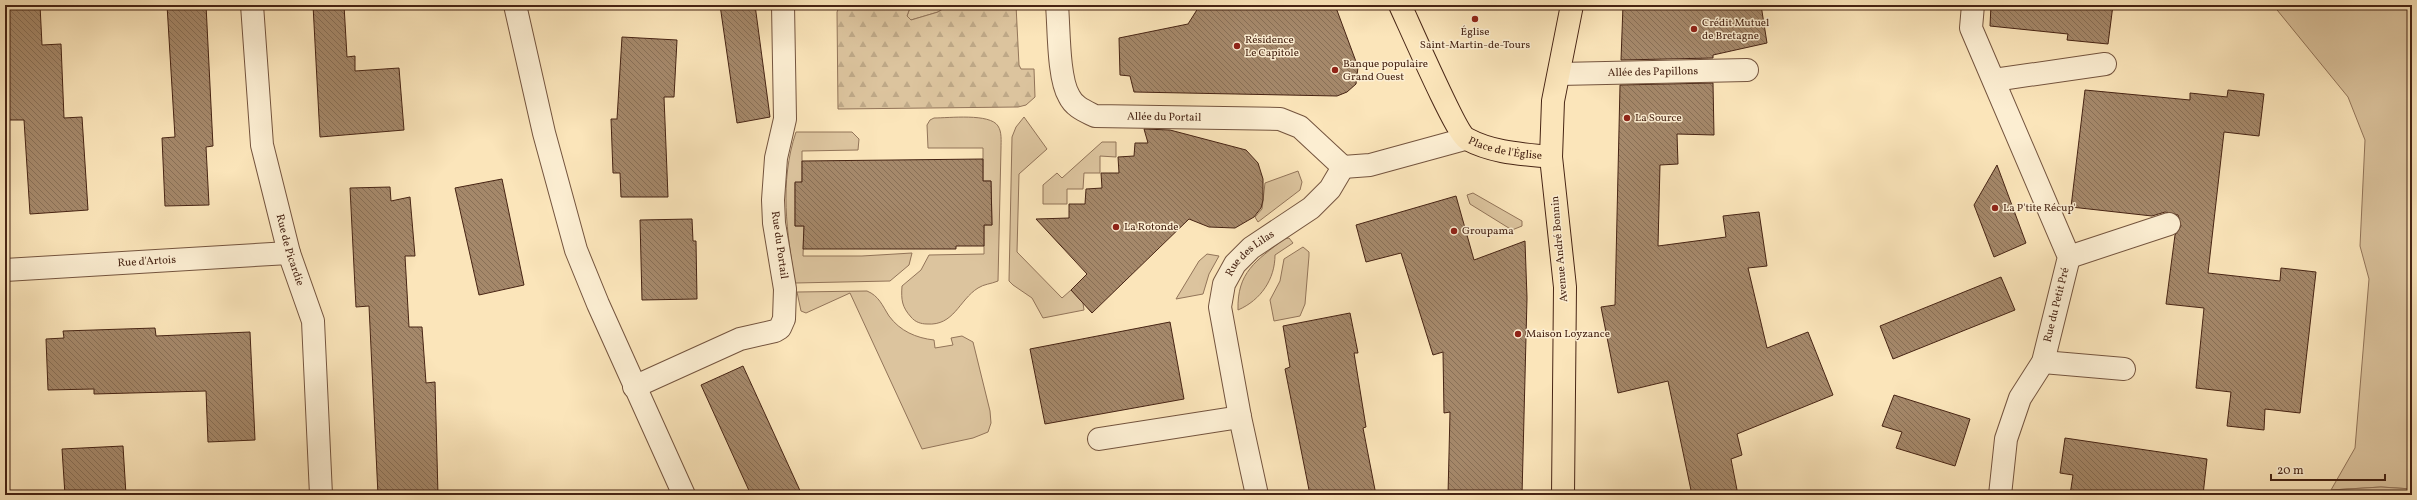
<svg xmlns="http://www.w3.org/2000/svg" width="2417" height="500" font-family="Vollkorn,serif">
<defs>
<pattern id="forest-firs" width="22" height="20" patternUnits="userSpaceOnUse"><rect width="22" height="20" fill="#dcc49e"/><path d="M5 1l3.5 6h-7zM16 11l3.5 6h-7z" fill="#bea887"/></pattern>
<pattern id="building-back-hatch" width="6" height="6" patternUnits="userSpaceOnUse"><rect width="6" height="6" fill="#a5886a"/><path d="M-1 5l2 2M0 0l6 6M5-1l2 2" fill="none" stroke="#886f56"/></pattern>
</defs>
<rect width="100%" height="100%" fill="#fbe5ba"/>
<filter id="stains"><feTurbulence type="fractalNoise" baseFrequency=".005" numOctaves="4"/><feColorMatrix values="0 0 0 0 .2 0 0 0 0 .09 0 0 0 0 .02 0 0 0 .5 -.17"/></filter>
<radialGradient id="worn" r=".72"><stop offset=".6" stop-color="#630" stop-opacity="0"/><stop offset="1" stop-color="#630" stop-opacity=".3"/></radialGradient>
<!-- green -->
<g fill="#dcc49e" stroke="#927459">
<polygon points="911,5 949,5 938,12 911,20 907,16"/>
<polygon points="2273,5 2412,5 2412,489 2381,487 2331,490 2355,448 2369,279 2360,246 2365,140 2348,97"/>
<polygon points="1024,117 1047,149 1019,174 1017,252 1062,298 1071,290 1083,303 1084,310 1043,318 1032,298 1013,285 1009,281 1012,137 1016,127"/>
<path d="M934,118C949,118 990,113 998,126C1002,132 1001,141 1001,148L998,281C991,284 984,284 978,288C959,300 954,326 927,324C921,324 915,322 911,317C902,307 901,300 902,286L921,270L929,255L984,254V225H992L991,181H983V148H928L927,125L930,120Z"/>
<path d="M796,132H852L859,139L858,150L802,151V182L795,183V226H804L803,256H862L912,253L909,265L890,281L795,283C787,232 779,183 796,132Z"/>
<polygon points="1102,142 1116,142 1116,157 1100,156 1100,173 1084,173 1083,189 1067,189 1067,204 1043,204 1043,185 1057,173 1062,178"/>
<polygon points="1298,171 1302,182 1300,190 1258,222 1255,217 1262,209 1265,183"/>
<polygon points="1473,193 1522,221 1522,226 1512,230 1470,204 1467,195"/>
<path d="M1289,238L1293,243L1275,255C1275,279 1261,300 1238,310C1237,272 1256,261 1284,239Z"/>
<polygon points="1303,247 1309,252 1309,256 1305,304 1300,316 1274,321 1270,300 1280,281 1284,259"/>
<polygon points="1207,254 1219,256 1209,274 1203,294 1176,299 1199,261"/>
<path d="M867,291C879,296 882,305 889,316C900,331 916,338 934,340L935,348L953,345L951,338L962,336L973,342L990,411L991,423L988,432L973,438L922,449L850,293L806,313L801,311L797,292Z"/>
</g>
<!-- forest -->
<g fill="url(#forest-firs)" stroke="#927459">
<polygon points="840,5 911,5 907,16 911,20 938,12 949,5 1016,5 1019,65 1021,69 1034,69 1035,97 1026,105 1018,107 838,109 837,12"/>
<polygon points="2381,487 2412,489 2412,495 2326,495 2331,490"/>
</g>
<!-- building -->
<g fill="url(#building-back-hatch)" stroke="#472414">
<polygon points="5,5 40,5 42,45 61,44 64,118 82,117 88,210 30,214 24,120 8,120 5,75"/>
<polygon points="167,5 206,5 213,146 206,147 209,205 165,206 162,138 175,137"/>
<polygon points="313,5 344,5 347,57 355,56 355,71 399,68 404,130 320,137"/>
<polygon points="720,5 755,5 770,117 737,123"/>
<polygon points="1200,5 1335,5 1358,67 1356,84 1347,92 1337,96 1134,92 1130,76 1120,75 1119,38 1188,24"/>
<polygon points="1623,5 1761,5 1767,43 1713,55 1713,58 1621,60"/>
<polygon points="1991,5 2113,5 2108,44 2067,40 2068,34 1990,26"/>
<polygon points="622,37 677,40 674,97 664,97 668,197 621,197 620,173 613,173 611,119 617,119"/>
<polygon points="1713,83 1714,135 1677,134 1678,164 1660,165 1658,246 1726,237 1723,216 1759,212 1767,266 1748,268 1767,348 1808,332 1833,395 1737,434 1742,455 1731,459 1738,495 1692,495 1668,381 1618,393 1601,307 1615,305 1620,85"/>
<polygon points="2085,90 2190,100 2190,93 2227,97 2228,90 2264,94 2259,136 2224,132 2208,273 2280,281 2281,268 2316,272 2300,413 2265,409 2264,430 2227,426 2231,392 2196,388 2204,308 2166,304 2175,235 2181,226 2178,215 2165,212 2152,216 2071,207"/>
<polygon points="1144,129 1170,130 1246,150 1258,163 1263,179 1263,200 1261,208 1254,217 1235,228 1209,227 1189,219 1092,313 1071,290 1087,274 1036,219 1069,218 1069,204 1085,204 1086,189 1102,188 1101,173 1119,173 1118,157 1134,156 1135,143 1148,143"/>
<polygon points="983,159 983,181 991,181 992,225 984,225 984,246 956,246 956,249 803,249 804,226 795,226 795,182 802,182 802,161"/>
<polygon points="1997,165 2026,243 1994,257 1974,205"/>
<polygon points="502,179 524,285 479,295 455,188"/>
<polygon points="390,187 391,201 410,197 415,256 405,256 409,327 422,327 426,383 435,382 438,495 378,495 369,306 356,307 350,188"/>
<polygon points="1456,196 1474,260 1525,241 1527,298 1522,495 1448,495 1450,412 1444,413 1443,352 1433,355 1401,253 1366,262 1356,225"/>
<polygon points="692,219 693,241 696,241 697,299 642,300 640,220"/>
<polygon points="2001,277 2015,310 1893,359 1880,326"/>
<polygon points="1350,313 1358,353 1354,353 1366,427 1363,428 1376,495 1310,495 1285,369 1290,367 1283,326"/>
<polygon points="1170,322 1184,399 1045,424 1030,349"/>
<polygon points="155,328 156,336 250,332 255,440 208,442 206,391 94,394 94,389 48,390 46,339 64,338 63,331"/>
<polygon points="743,366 802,495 751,495 701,385"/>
<polygon points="1894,395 1970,419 1955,466 1896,448 1902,432 1882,426"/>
<polygon points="2065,438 2207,459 2203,495 2070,495 2073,475 2060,473"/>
<polygon points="123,446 126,495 65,495 62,449"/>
</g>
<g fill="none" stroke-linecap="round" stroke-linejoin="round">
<!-- minor casing -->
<g stroke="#74543e" stroke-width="24">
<g id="minor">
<path id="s1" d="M252,5L262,145L289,253L313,321L321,495"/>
<polyline points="515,5 544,133 576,250 598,304 684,495"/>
<path id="s2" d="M1057,5C1059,27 1058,78 1069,96C1074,107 1085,111 1095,116L1280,119L1300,127L1343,167"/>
<polyline points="1973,5 1971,28 2069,257 2043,362 2020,398 2006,439 2000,495"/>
<path id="s3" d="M1559,74L1747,70"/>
<polyline points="1994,80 2105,64"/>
<polyline points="1343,167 1370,165 1465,139"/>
<polyline points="2069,257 2169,224"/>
<path id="s4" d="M5,270L289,253"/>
<polyline points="2043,362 2124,369"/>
<polyline points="634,387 740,339 775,331 780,328 784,319 785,289 774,223 773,200 776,158 785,119 783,5"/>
<polyline points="1099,439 1240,417"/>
<path id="s5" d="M1257,495L1240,417L1220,307L1224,284L1235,264L1251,248L1311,208L1330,189L1343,167"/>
</g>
</g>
<!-- major casing -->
<g stroke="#472414" stroke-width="24">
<g id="major">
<path id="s6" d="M1400,5C1409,24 1456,133 1467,139C1493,153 1522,154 1551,157"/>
<polyline points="1563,495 1565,287 1551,157 1553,101 1572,5"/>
</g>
</g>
<!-- minor -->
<use href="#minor" stroke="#fceed2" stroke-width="22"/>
<!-- major -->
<use href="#major" stroke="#fbe5ba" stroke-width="22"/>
</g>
<!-- markers -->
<g fill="#8f2418" stroke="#fceed2" stroke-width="1.5">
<circle cx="1475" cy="19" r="4"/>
<circle cx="1694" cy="29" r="4"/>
<circle cx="1237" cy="46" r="4"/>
<circle cx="1335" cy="70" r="4"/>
<circle cx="1627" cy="118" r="4"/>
<circle cx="1995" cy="208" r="4"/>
<circle cx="1116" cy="227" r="4"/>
<circle cx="1454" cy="231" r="4"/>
<circle cx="1518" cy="334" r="4"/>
</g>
<g text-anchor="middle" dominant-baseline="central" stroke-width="3" stroke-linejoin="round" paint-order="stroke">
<!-- poi labels -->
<g font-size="11" fill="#472414" stroke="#fceed2" text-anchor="start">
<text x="1702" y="23">Crédit Mutuel<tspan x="1702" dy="13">de Bretagne</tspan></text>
<text x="1475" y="32" text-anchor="middle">Église<tspan x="1475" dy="13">Saint-Martin-de-Tours</tspan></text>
<text x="1245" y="40">Résidence<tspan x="1245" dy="13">Le Capitole</tspan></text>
<text x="1343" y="64">Banque populaire<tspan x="1343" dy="13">Grand Ouest</tspan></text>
<text x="1635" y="118">La Source</text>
<text x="2003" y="208">La P'tite Récup'</text>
<text x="1124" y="227">La Rotonde</text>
<text x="1462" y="231">Groupama</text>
<text x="1526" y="334">Maison Loyzance</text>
</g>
<!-- street labels -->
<g font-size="11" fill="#472414" stroke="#fceed2">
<text stroke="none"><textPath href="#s3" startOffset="94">Allée des Papillons</textPath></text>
<text stroke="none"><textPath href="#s2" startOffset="195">Allée du Portail</textPath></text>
<text stroke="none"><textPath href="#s6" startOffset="190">Place de l'Église</textPath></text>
<text transform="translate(779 245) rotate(82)">Rue du Portail</text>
<text transform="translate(1560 249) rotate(-95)">Avenue André Bonnin</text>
<text stroke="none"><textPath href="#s1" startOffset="249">Rue de Picardie</textPath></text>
<text stroke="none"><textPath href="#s5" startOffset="256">Rue des Lilas</textPath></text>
<text stroke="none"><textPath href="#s4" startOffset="142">Rue d'Artois</textPath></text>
<text transform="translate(2057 305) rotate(-76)">Rue du Petit Pré</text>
</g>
</g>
<!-- margin -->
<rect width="2417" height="500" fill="none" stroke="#fbe5ba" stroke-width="20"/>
<rect x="6" y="6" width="2405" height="488" fill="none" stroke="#472414" stroke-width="2"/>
<rect x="10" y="10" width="2397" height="480" fill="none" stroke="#472414"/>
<!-- scale -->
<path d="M2271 474v6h114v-6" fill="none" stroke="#472414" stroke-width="2"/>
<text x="2277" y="474" font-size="12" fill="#472414" stroke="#fceed2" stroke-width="3" paint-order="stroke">20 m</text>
<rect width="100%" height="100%" filter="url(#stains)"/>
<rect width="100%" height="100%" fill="url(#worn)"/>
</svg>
